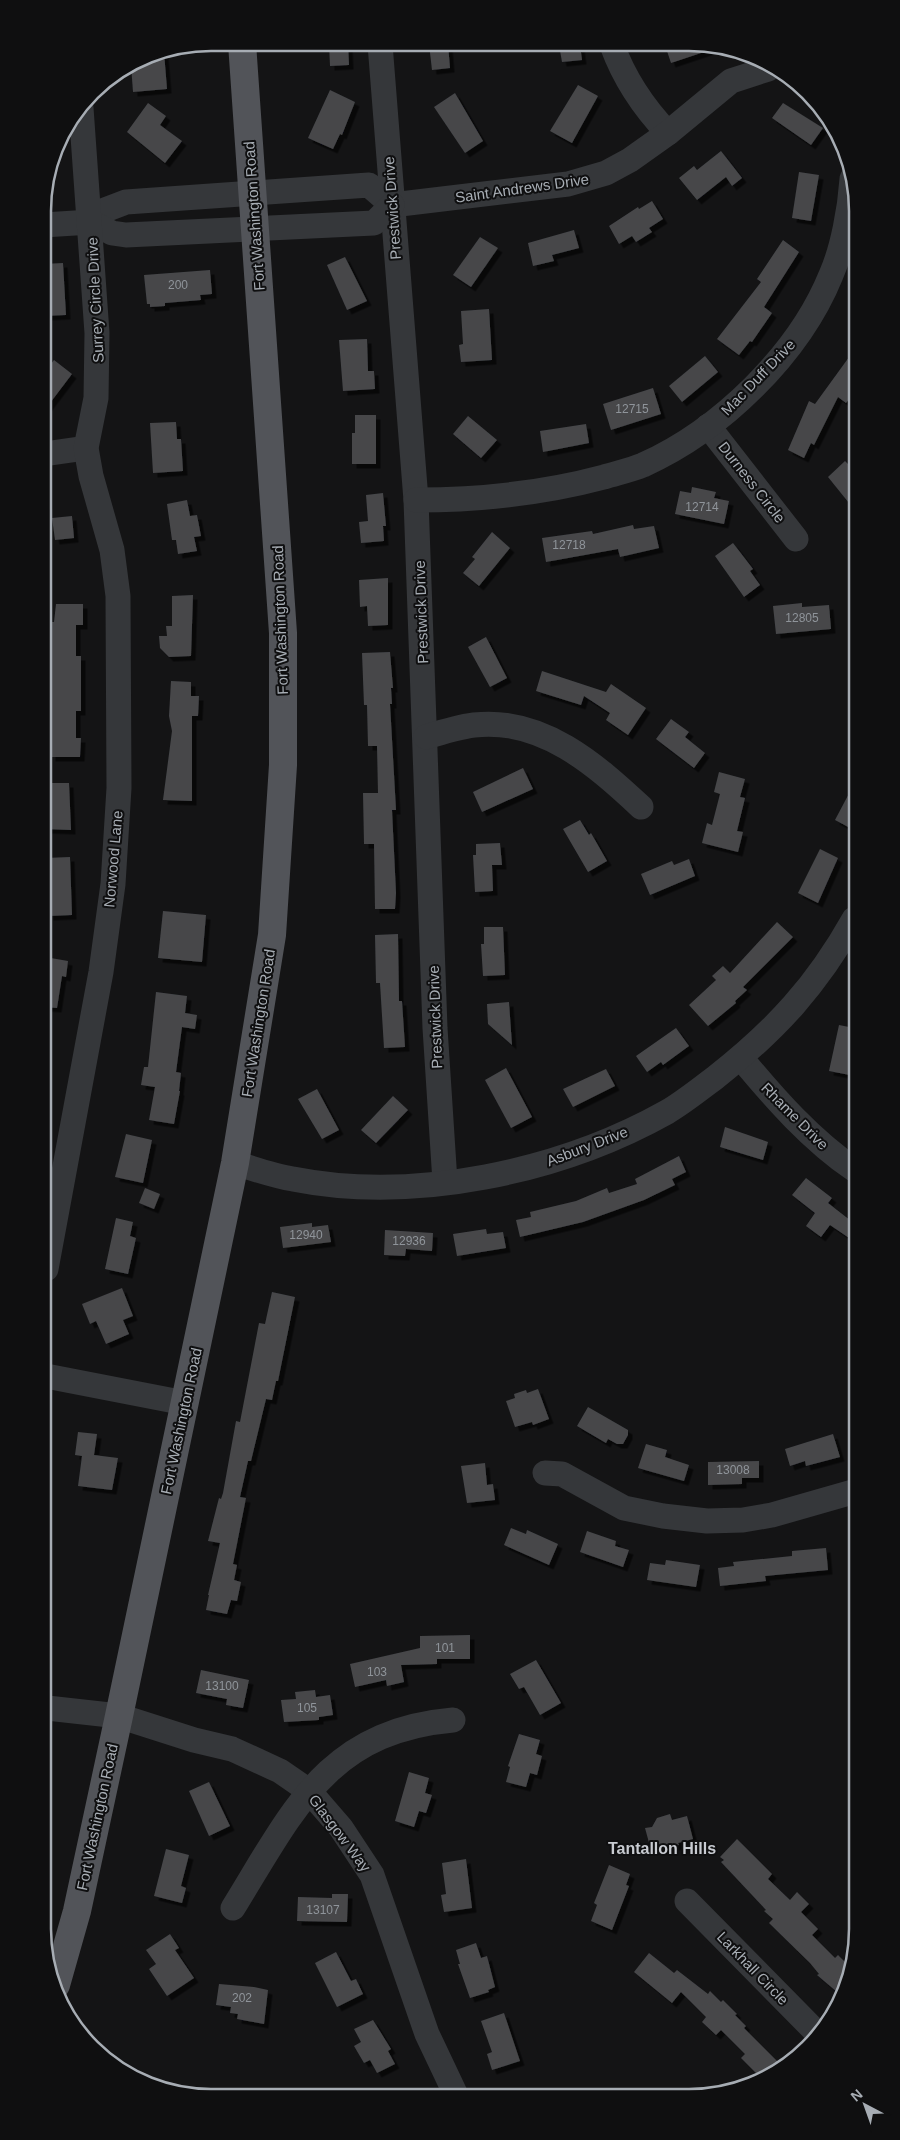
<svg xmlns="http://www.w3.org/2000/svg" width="900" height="2140" font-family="Helvetica,sans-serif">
<defs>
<filter id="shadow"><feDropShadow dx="4.5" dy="4.5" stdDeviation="0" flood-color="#0009"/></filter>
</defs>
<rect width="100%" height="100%" fill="#141415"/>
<!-- building -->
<g fill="#46474a" filter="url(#shadow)">
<polygon points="329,43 348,43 349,65 330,66"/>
<polygon points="429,44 448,44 450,68 432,70"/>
<polygon points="559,45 580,45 582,60 562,62"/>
<polygon points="665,45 716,46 716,48 671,63"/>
<polygon points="164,52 167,89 133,92 131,65 147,55"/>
<polygon points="578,85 598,96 572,143 550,131"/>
<polygon points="330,90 355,102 342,135 340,134 333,149 308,138"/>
<polygon points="455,93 483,141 465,153 434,107"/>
<polygon points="148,103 166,116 160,125 182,141 165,163 127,132"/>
<polygon points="783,103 823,128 811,145 772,118"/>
<polygon points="721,151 742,178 732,186 726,177 697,200 679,178 694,166 697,170"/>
<polygon points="799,172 819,175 811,221 792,218"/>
<polygon points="652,201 663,219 649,228 652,232 636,242 632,236 619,244 609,226 638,207 639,209"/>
<polygon points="574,230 579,248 552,255 554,261 533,266 528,243"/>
<polygon points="480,237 498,248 471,287 453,275"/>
<polygon points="783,240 799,252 764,307 772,313 752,342 750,341 739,355 717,339 761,282 757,279"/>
<polygon points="345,257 367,301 347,310 327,265"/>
<polygon points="63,263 66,315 43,316 43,264"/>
<polygon points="210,270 212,294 200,295 201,300 165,303 165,306 150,307 150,304 147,304 144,275"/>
<polygon points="489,309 492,360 461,362 459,345 463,344 461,311"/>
<polygon points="367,339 368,371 374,371 375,389 343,391 339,340"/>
<polygon points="852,353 853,394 846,403 838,397 814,445 811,443 804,458 788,450 809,401 815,404"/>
<polygon points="705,356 718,372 682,402 669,386"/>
<polygon points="54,360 72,374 44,411 43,374"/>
<polygon points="653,388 661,414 611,430 603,404"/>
<polygon points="355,415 376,415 376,464 352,464 352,433 355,433"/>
<polygon points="468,416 497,440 481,458 453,434"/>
<polygon points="176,422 177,439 181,439 183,471 153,473 150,423"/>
<polygon points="586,424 589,443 543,452 540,431"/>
<polygon points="845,461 853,469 853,508 828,477"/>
<polygon points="692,487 716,492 714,498 729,501 724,524 675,514 680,491 691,493"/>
<polygon points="383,493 386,526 383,526 384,541 361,543 359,522 368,521 366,495"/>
<polygon points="187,500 190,516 197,515 201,536 194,537 197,551 178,554 176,540 172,540 167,504"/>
<polygon points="72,516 74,538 55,540 52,518"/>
<polygon points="633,525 634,529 654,526 659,548 620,557 618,549 546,562 542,538 592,531 593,534"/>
<polygon points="492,532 510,548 479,586 463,573 475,559 472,557"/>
<polygon points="733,543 753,569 750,571 760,585 744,597 715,556"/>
<polygon points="388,578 388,625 368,626 367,606 360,607 359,580"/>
<polygon points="193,595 191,656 169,657 160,648 159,636 167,636 166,626 172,626 172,596"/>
<polygon points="802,603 802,607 829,605 831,629 776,634 773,606"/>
<polygon points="56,604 83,604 83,625 76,625 76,656 81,656 81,711 76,711 76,738 81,738 80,757 51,757 52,677 44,676 44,636 50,636 51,622 54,622"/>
<polygon points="486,637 507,678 490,687 468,647"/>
<polygon points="390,652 393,688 391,688 392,704 390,704 396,810 392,810 396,893 395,909 375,909 374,844 364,844 363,793 378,793 377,746 368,746 367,705 364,705 362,653"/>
<polygon points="542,671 606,692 611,684 646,708 628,735 606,720 610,713 584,696 581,705 536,691"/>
<polygon points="171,681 191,682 191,696 199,696 198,716 192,716 192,801 163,800 172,731 169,716"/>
<polygon points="671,719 689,732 685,737 705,753 694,768 656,739"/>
<polygon points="523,768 533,789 482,812 473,792"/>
<polygon points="719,772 745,779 740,797 745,798 737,831 743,832 738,852 702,843 707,823 712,825 720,794 714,792"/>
<polygon points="49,783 69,783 71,830 45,829 45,798 49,798"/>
<polygon points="854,784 854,830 835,820"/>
<polygon points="580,820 589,835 591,833 607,861 588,872 563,829"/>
<polygon points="500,843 502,865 492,865 493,891 475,892 473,855 476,855 476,844"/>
<polygon points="820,849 838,858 818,903 798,893"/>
<polygon points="70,857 72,915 49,916 48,899 45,899 45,858"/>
<polygon points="689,859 695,876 650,895 641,874 672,861 674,865"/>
<polygon points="163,911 206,915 202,962 158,958"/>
<polygon points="777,922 793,937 743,987 747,990 735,1001 736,1003 708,1026 689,1005 716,980 712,976 723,966 730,973"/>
<polygon points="484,927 503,927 505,975 483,976 481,944 484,944"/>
<polygon points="398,934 399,1001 402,1001 405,1047 384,1048 380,983 376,983 375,935"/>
<polygon points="45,957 68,961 66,977 62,976 57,1008 45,1007"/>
<polygon points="156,992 187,996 185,1013 197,1015 195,1029 182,1027 176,1072 181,1073 179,1091 180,1091 174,1124 149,1120 155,1087 141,1085 144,1067 148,1067"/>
<polygon points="509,1002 512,1045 488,1024 487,1004"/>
<polygon points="839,1025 854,1028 855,1076 829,1071"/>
<polygon points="676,1028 689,1046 663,1065 661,1062 647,1072 636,1056"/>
<polygon points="506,1068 532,1117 511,1128 485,1080"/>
<polygon points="606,1069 615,1086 573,1107 563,1089"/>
<polygon points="317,1089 339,1130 322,1139 298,1099"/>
<polygon points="393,1096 408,1110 376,1143 361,1130"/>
<polygon points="725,1127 768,1142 763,1160 720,1147"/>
<polygon points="126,1134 152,1140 143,1183 115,1177"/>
<polygon points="679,1156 686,1172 672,1179 675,1185 644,1200 583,1222 520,1237 516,1220 531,1217 530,1212 576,1201 607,1188 609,1193 637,1184 635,1179"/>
<polygon points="806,1178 832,1198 828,1203 855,1224 855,1242 830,1225 821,1237 806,1226 815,1213 792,1195"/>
<polygon points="145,1188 160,1194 154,1209 139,1203"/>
<polygon points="116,1218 133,1222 130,1236 136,1238 128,1274 105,1269"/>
<polygon points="312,1223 312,1227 328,1225 331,1242 283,1248 280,1227"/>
<polygon points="486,1229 487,1234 503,1232 506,1248 457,1256 453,1234"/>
<polygon points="385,1230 433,1233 432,1251 406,1249 405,1256 384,1255"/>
<polygon points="122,1288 133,1316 123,1320 129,1334 106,1344 96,1321 90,1324 82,1304"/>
<polygon points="272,1292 295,1297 278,1381 276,1381 272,1400 266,1399 251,1461 248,1461 240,1497 246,1498 233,1564 237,1565 234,1580 241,1582 237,1601 231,1600 227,1614 206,1610 209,1595 208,1595 220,1543 208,1541 219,1498 221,1499 223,1493 236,1421 240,1422 259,1323 265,1324"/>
<polygon points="538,1389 549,1419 533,1425 532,1422 515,1427 506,1401 515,1398 514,1394 526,1390 527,1393"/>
<polygon points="588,1407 628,1430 628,1435 623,1444 617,1444 608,1439 606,1443 577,1426"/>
<polygon points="78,1432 97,1434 94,1455 118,1458 112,1490 78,1486 82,1456 75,1455"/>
<polygon points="833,1434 840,1457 806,1466 805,1461 790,1466 785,1449"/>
<polygon points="646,1444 667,1450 665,1457 689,1465 684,1481 638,1468"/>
<polygon points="759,1461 759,1478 742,1478 742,1484 708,1485 708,1462"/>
<polygon points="485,1463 487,1485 493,1484 495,1500 467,1503 461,1466"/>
<polygon points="511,1528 526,1534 527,1530 558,1544 549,1565 504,1545"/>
<polygon points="587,1531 616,1541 615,1546 629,1550 623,1567 580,1552"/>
<polygon points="826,1548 828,1570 765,1576 766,1581 720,1586 718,1568 734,1566 733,1562 792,1556 792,1551"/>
<polygon points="666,1560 700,1565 696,1587 647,1580 650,1563 665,1565"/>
<polygon points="470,1635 470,1659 437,1659 437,1664 401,1665 404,1682 387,1686 386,1680 355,1687 350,1664 420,1648 420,1636"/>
<polygon points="536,1660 561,1703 540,1715 524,1687 519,1689 510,1674"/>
<polygon points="201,1670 249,1680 243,1708 226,1705 227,1699 196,1693"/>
<polygon points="315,1690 316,1697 330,1695 333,1715 319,1717 319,1720 284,1722 281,1700 296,1699 295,1692"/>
<polygon points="519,1734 540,1740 536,1754 542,1756 537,1775 530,1773 526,1787 506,1782 510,1767 508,1766"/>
<polygon points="409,1772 429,1778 425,1793 432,1795 426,1813 419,1811 414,1827 395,1821"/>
<polygon points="209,1782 230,1826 209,1836 189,1791"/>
<polygon points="670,1814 672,1820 687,1816 693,1839 678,1843 679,1845 651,1850 645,1828 652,1827 657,1818"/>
<polygon points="737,1839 772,1874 768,1879 790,1900 797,1892 809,1904 801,1912 818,1929 812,1935 835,1958 838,1955 851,1968 843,1997 817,1975 819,1974 810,1963 769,1923 773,1919 764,1911 766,1910 721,1862 724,1860 720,1857"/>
<polygon points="166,1849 189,1855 181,1886 186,1888 182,1903 154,1896"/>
<polygon points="466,1859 472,1908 444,1912 441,1895 446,1894 442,1863"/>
<polygon points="609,1865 630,1874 626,1885 629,1886 612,1930 591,1921 597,1905 594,1903"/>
<polygon points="332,1894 348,1894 347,1922 297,1921 298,1897 332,1898"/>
<polygon points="170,1934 179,1948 175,1950 194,1978 167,1996 149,1969 156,1964 146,1950"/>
<polygon points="476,1943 481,1958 487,1956 495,1987 488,1990 489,1992 470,1998 458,1964 460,1964 456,1950"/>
<polygon points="336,1952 351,1981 356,1979 363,1994 337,2007 315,1963"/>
<polygon points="649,1953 674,1973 677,1970 708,1994 710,1991 721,2002 723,2000 737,2014 735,2015 746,2026 744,2028 784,2068 762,2079 741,2058 745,2054 721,2030 716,2035 702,2022 706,2017 681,1992 672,2003 634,1972"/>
<polygon points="219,1984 254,1987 268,1990 264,2024 237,2019 238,2014 230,2013 231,2007 216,2005"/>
<polygon points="504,2013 520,2061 492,2070 487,2054 492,2052 481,2021"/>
<polygon points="373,2020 391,2049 388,2051 395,2064 377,2073 370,2060 364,2063 354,2046 361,2042 354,2029"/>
</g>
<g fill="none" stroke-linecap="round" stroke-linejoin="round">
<!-- minor -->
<g stroke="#35373a" stroke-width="25">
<polyline points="380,44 416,500 435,1028 445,1182"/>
<path d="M612,45C624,78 644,108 668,133"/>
<polyline points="392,205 568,184 606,173 630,160 668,133 731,81 768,69"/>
<polyline points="91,222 105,210 126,202 369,185 392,205"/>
<polyline points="43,225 91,222 112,233 126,235 374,223 392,205"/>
<polyline points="708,426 796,539"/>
<polyline points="44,454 86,448"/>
<path d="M416,500C478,500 544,493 604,477C617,473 631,470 643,465C721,430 799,354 831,275C843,248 850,208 852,179"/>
<path d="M426,737C442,732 458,727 474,725C542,717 596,765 641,807"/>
<path d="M741,1058C775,1099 811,1140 855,1170"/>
<path d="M235,1163C254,1169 274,1176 293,1179C414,1203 560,1172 667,1112C684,1102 700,1089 716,1077C776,1030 817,985 854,919"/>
<polyline points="46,1269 101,972 113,884 119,788 118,596 112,550 91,476 86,448 96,398 97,333 81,108"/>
<polyline points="46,1376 185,1403"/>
<polyline points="545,1473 562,1474 624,1508 663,1516 707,1521 743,1520 772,1515 856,1491"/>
<polyline points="47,1708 119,1716 194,1740 232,1749 280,1771 309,1791 341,1828 372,1875 427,2034 455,2093"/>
<polyline points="687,1901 819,2035"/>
<path d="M233,1908C293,1811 327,1731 453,1720"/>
</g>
<!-- major -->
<polyline stroke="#525459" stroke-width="28" points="56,1985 77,1911 119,1716 235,1163 272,935 283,765 283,633 242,43"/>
</g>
<g text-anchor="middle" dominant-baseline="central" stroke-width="4" stroke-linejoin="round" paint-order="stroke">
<!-- number labels -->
<g font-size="12" fill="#8f949a">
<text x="178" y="285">200</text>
<text x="632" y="409">12715</text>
<text x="702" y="507">12714</text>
<text x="569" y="545">12718</text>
<text x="802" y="618">12805</text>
<text x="306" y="1235">12940</text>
<text x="409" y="1241">12936</text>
<text x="733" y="1470">13008</text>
<text x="445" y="1648">101</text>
<text x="377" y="1672">103</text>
<text x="222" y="1686">13100</text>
<text x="307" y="1708">105</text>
<text x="323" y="1910">13107</text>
<text x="242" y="1998">202</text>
</g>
<!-- street labels -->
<g font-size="15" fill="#a7adb4" stroke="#0f0f10">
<text transform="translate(522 188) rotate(-8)">Saint Andrews Drive</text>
<text transform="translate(392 208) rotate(-94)">Prestwick Drive</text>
<text transform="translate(254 216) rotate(-94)">Fort Washington Road</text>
<text transform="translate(95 300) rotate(-93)">Surrey Circle Drive</text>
<text transform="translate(758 377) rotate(-46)">Mac Duff Drive</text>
<text transform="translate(752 482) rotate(52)">Durness Circle</text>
<text transform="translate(421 612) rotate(-92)">Prestwick Drive</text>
<text transform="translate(280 620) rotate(-92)">Fort Washington Road</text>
<text transform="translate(113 859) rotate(-85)">Norwood Lane</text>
<text transform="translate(435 1017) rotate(-92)">Prestwick Drive</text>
<text transform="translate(258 1023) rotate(-81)">Fort Washington Road</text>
<text transform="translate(795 1116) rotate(45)">Rhame Drive</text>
<text transform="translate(587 1146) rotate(-21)">Asbury Drive</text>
<text transform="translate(181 1421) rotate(-78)">Fort Washington Road</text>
<text transform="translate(97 1817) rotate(-78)">Fort Washington Road</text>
<text transform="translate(340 1833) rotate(53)">Glasgow Way</text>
<text transform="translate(753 1968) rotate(46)">Larkhall Circle</text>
</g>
<!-- neighbourhood labels -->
<g font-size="16" font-weight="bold" fill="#c8cbd1" stroke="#0f0f10">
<text x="662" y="1848">Tantallon Hills</text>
</g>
</g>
<!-- crop -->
<path d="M0 0H900V2140H0ZM211 51H689A160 160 0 0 1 849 211V1929A160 160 0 0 1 689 2089H211A160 160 0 0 1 51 1929V211A160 160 0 0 1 211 51Z" fill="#0f0f10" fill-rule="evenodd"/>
<path fill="none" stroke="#a7adb4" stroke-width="2.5" d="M211 51H689A160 160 0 0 1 849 211V1929A160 160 0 0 1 689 2089H211A160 160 0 0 1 51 1929V211A160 160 0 0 1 211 51Z"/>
<!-- north arrow -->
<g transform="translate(865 2105) rotate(319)" stroke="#0f0f10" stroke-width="4" paint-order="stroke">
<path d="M0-4L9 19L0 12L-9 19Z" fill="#a7adb4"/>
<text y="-8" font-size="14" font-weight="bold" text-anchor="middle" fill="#a7adb4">N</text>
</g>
</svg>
